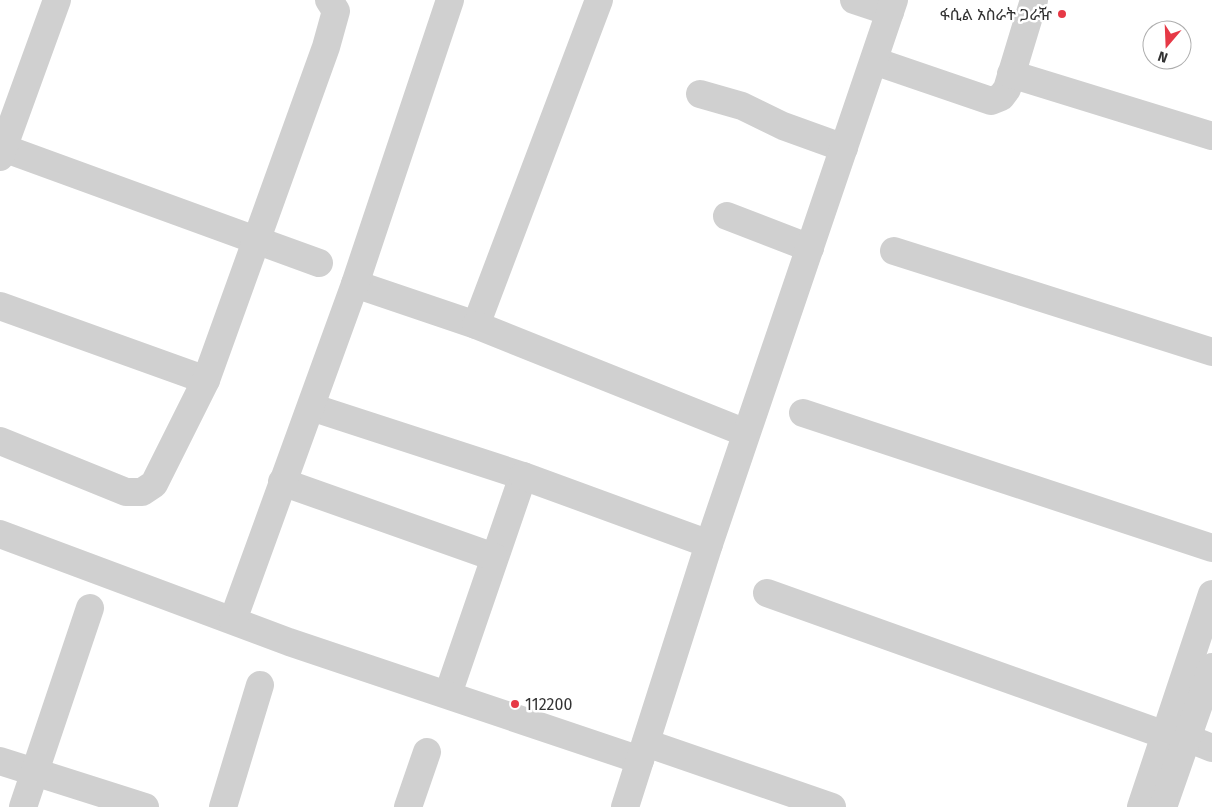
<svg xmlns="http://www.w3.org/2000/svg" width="1212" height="807" font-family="'Fira Sans','Noto Sans Ethiopic',sans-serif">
<rect width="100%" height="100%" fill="#fff"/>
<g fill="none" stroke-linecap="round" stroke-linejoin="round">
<!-- minor -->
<g stroke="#d0d0d0" stroke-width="28">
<polyline points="854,0 890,12"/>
<polyline points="874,61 991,101 1001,97 1007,89 1034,0"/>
<polyline points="1011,74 1212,136"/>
<polyline points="700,94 742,106 783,126 844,148"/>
<polyline points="3,148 319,263"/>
<polyline points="0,157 57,0"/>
<polyline points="727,216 810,248"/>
<polyline points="894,251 1212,352"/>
<polyline points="355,284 476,325 599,0"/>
<polyline points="0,306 206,380"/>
<polyline points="476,325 746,433"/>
<polyline points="311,407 523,476 448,694"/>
<polyline points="803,413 1212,548"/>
<polyline points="0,441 126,492 142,492 154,484 206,380 326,47 336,11 329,0"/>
<polyline points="523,476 709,544"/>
<polyline points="282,482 494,557"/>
<polyline points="0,534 289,642 640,760"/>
<polyline points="767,593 1165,735"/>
<polyline points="233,620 355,284 450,0"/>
<polyline points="1187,738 1212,748"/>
<polyline points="646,743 832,807"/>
<polyline points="0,761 145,807"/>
<polyline points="23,807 90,608"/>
<polyline points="223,807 260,685"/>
<polyline points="408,807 427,752"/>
<polyline points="625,807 709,544 894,0"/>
<polyline points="1141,807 1212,594"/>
<polyline points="1163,807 1212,667"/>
</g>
</g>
<!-- markers -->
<g fill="#e63946" stroke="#fff" stroke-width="2">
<circle cx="1062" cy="14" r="5"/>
<circle cx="515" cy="704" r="5"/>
</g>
<g text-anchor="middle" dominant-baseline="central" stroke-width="5" stroke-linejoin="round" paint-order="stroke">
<!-- poi labels -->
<g font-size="16" fill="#333" stroke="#fff" text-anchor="end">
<text x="1052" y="14">ፋሲል አስራት ጋራዥ</text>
<text x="525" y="704" text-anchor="start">112200</text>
</g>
</g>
<!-- north arrow -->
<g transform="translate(1167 45) rotate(199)"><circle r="24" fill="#ffffff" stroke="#adadad"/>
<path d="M0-4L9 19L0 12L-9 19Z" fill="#e63946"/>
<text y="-8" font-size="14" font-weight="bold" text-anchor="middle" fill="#333333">N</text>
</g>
</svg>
